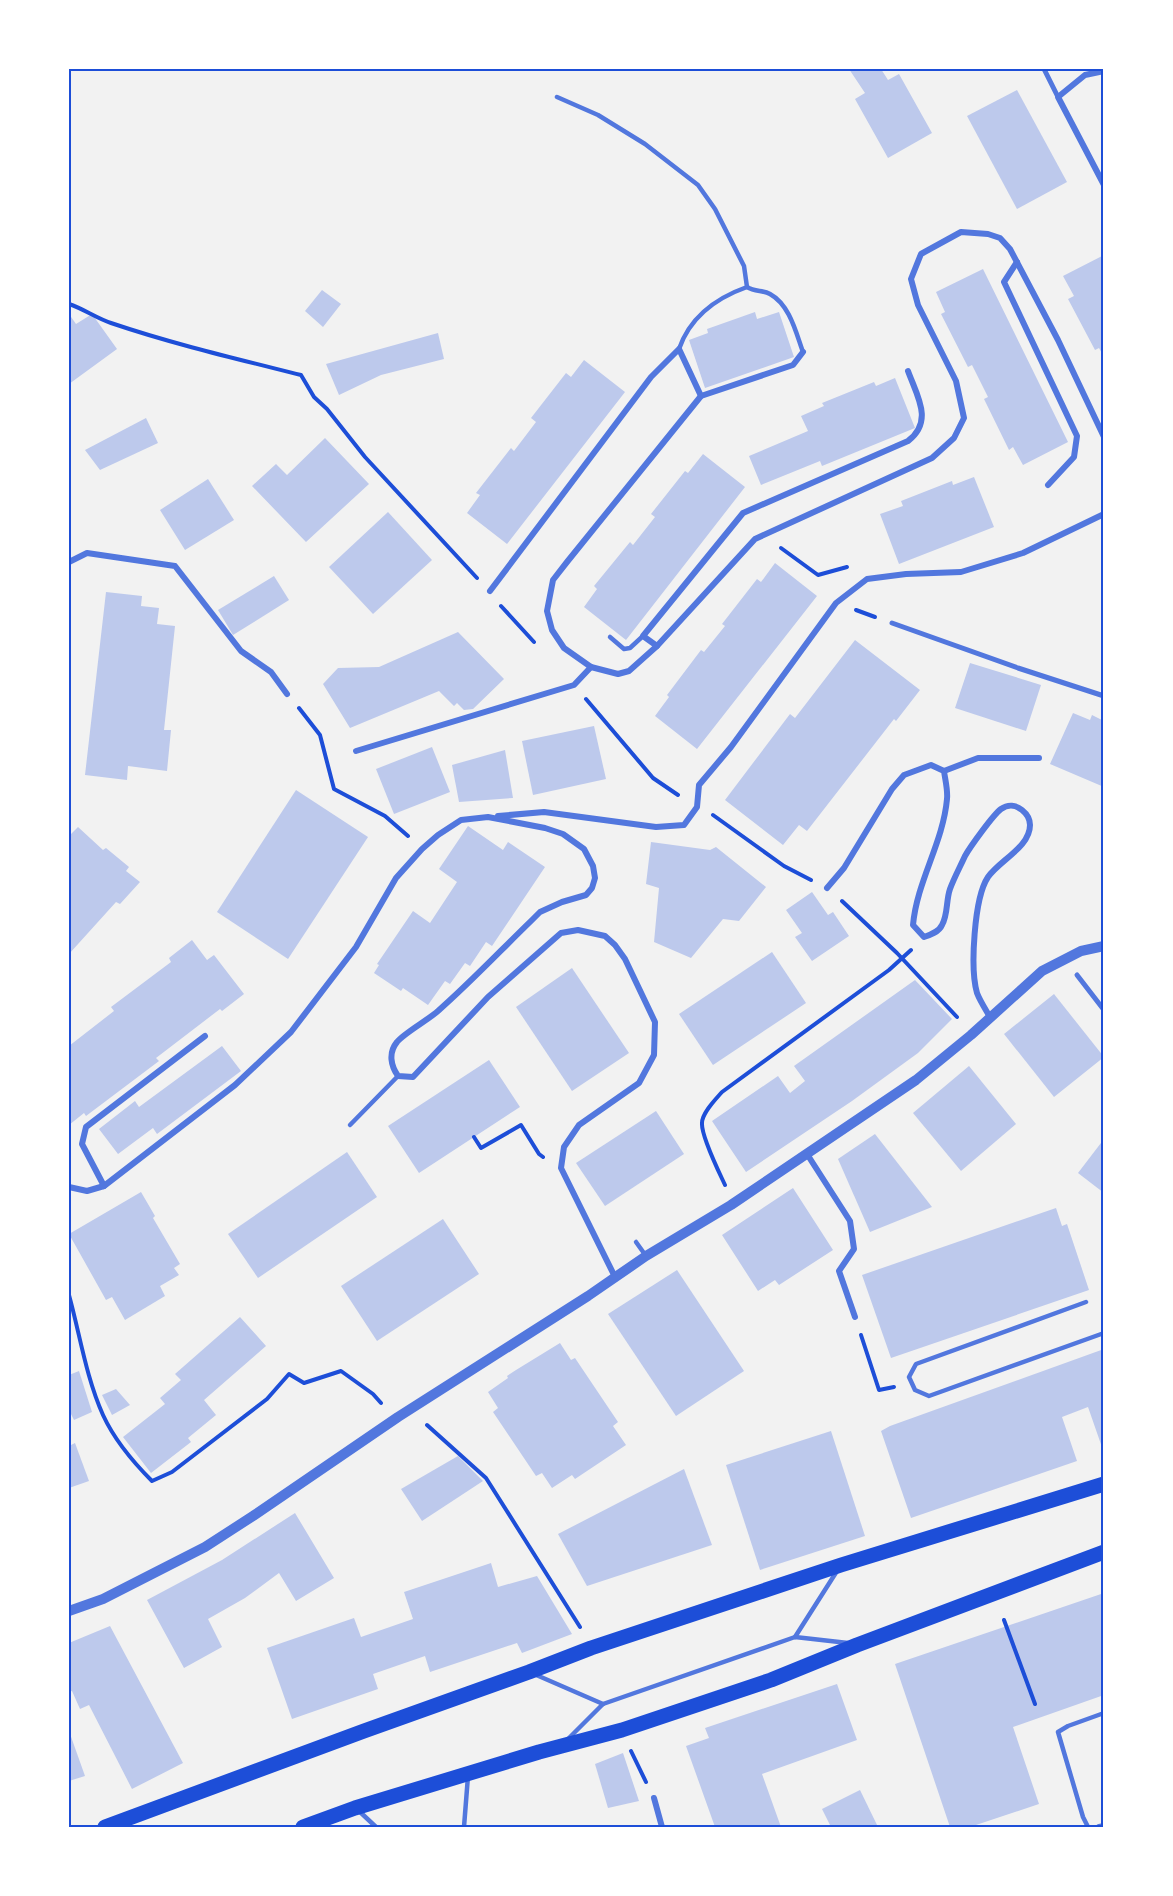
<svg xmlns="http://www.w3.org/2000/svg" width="1173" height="1896" font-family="'Space Grotesk',sans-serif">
<rect width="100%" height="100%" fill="#f2f2f2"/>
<!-- building -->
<g fill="#bdc9ec">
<polygon points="849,69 881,69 888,80 899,74 932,133 888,158 855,99 865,93"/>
<polygon points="1017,90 1067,182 1017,209 967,116"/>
<polygon points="1104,255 1104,357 1099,348 1095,350 1068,299 1074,296 1063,276"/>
<polygon points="983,269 1068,442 1023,465 1013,447 1009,450 984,399 988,397 972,365 968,367 941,314 945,312 936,292"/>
<polygon points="322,290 341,304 323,327 305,311"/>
<polygon points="755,312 757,319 779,312 794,357 705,388 689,340 708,333 707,329"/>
<polygon points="69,314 76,324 92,314 117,349 69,384"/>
<polygon points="438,333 444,359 381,375 339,395 326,364"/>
<polygon points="584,360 625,392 507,544 467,513 480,495 476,493 511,448 514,451 536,422 531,418 566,373 571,377"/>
<polygon points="895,378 915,428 822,466 820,461 761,485 749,456 808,431 801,416 824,406 822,403 874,382 876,386"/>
<polygon points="146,418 158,443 100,470 85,450"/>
<polygon points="325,438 369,484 306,542 252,486 276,464 287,475"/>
<polygon points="703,454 745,487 626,640 584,607 597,589 594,586 630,542 633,545 655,517 651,514 685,471 688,473"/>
<polygon points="974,477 994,527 899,564 880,514 903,506 901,501 952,481 953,485"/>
<polygon points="208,479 234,520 185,550 160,510"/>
<polygon points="388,512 432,560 373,614 329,567"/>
<polygon points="775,563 817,596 697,749 655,716 669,697 667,695 701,650 704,652 725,626 722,624 757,579 761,582"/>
<polygon points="274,576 289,600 233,635 218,610"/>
<polygon points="106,592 142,596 141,606 159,608 157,624 175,626 164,730 171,730 167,771 128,766 127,780 85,775"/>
<polygon points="458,632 504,679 473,709 464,710 457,703 454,706 439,691 350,728 323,684 338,668 379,667"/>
<polygon points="855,640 920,690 896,721 894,719 807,831 799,825 783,845 725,800 790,714 795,718"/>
<polygon points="970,663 1041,685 1026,731 955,708"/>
<polygon points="1073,713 1090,720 1092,715 1104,721 1104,787 1050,764"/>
<polygon points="594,726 606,779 533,795 522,741"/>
<polygon points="432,747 450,792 394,814 376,769"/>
<polygon points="505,750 513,798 459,802 452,765"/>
<polygon points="296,790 368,837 288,959 217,912"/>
<polygon points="468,826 503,850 508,842 545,867 492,946 486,942 470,966 465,963 450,984 445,981 428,1005 403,988 401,991 374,973 379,965 377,964 413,911 430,923 457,882 439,869"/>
<polygon points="78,827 103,850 106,848 129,867 126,871 140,882 120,904 116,902 69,954 69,836"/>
<polygon points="651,842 710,850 716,847 766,887 739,921 723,919 691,958 654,942 659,888 646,884"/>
<polygon points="812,892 828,915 833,912 849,936 812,961 795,937 802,933 786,910"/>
<polygon points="192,940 207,960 214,955 244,994 222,1011 220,1009 156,1058 159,1061 86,1116 84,1113 69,1125 69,1046 114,1011 111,1007 171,962 169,958"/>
<polygon points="772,952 806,1003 713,1065 679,1014"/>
<polygon points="572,968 629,1053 572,1091 516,1007"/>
<polygon points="915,980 952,1019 918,1053 852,1101 746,1172 712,1121 778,1076 790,1093 805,1081 794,1066"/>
<polygon points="1054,994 1104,1057 1054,1097 1004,1034"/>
<polygon points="222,1046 241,1071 157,1134 153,1128 118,1154 99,1129 135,1101 139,1107"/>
<polygon points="489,1060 520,1107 419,1173 388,1126"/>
<polygon points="969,1066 1016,1124 961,1171 913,1113"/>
<polygon points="656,1111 684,1154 605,1206 576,1163"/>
<polygon points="875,1134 932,1207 870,1232 838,1159"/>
<polygon points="1104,1139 1104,1193 1078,1173"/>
<polygon points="347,1152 377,1197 258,1278 228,1234"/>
<polygon points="793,1188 833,1250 779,1285 775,1280 758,1291 722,1235"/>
<polygon points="141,1192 155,1216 153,1218 180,1264 174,1268 179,1275 160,1286 165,1296 125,1320 112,1297 106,1300 69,1234"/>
<polygon points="1056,1208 1062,1226 1067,1224 1089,1290 891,1358 862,1275"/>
<polygon points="443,1219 479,1274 377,1341 341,1286"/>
<polygon points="677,1270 744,1371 676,1416 608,1314"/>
<polygon points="240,1317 266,1346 204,1400 216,1415 188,1438 191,1442 151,1473 123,1437 165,1404 160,1398 181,1380 175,1374"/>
<polygon points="560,1343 571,1360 575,1358 618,1422 613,1426 626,1445 575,1479 572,1475 552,1488 542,1473 536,1476 493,1412 498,1408 488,1392 508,1378 507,1376 516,1370"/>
<polygon points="1104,1349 1104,1453 1088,1407 1062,1417 1077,1461 911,1518 881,1431 890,1426"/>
<polygon points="79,1371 92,1412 74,1420 69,1410 69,1375"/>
<polygon points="116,1389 130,1405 112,1415 102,1395"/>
<polygon points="831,1431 865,1536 760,1570 726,1465"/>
<polygon points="75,1443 89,1481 69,1488 69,1446"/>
<polygon points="458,1456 483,1481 422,1521 401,1489"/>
<polygon points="684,1469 712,1545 587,1586 558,1534"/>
<polygon points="295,1513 334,1578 296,1601 279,1573 245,1598 208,1619 222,1647 184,1668 147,1600 222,1560"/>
<polygon points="491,1563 498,1587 537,1576 572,1634 522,1653 517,1643 430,1672 425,1656 373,1674 378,1689 292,1719 267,1648 354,1618 361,1637 413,1619 404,1592"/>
<polygon points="1104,1593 1104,1695 1013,1727 1039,1804 970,1827 950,1827 895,1664"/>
<polygon points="110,1626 183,1763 132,1789 89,1705 80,1709 72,1691 69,1692 69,1643"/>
<polygon points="837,1684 857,1740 762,1774 781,1827 715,1827 686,1746 709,1738 705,1728"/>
<polygon points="69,1731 85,1776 69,1781"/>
<polygon points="623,1753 639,1801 608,1808 595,1764"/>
<polygon points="860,1790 878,1827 831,1827 822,1809"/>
</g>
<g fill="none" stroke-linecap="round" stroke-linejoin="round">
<!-- path -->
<g stroke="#1d4ed8" stroke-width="4">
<path d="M69,304C84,309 96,318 111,323C173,344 237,359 301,375L314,397L327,409L365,457L477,578"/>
<polyline points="781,548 818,575 847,567"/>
<polyline points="501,606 534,642"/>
<polyline points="856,610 875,617"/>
<polyline points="586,699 653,778 678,795"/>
<polyline points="299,708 320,735 334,789 385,816 408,836"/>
<polyline points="713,815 784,866 811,880"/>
<polyline points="842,901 897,953 957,1017"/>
<polyline points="474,1137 481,1148 521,1125 539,1154 543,1157"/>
<path d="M725,1185C719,1172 701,1136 702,1123C702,1113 715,1100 722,1092L889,970L911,950"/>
<path d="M69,1295C80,1335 86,1377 103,1415C114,1439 133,1462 152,1481L172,1472L267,1399L289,1374L304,1383L341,1371L373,1394L381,1403"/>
<polyline points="861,1335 879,1390 894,1387"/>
<polyline points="427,1425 486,1478 580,1627"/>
<polyline points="1004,1620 1035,1704"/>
<polyline points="631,1751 646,1782"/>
</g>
<!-- service -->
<g stroke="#5277de" stroke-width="4.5">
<path d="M557,97L598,115L645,144L698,185L715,209L744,266L747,287C716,298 690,317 679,349"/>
<path d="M747,287C755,292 763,290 770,294C790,305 796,333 803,352"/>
<polyline points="610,637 624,649 630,648 643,636"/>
<polyline points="350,1125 398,1076"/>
<polyline points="636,1242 646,1256"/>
<polyline points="1086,1302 916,1364 909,1377 915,1390 929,1396 1104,1333"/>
<polyline points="795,1637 837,1571"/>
<polyline points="534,1674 603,1704"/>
<polyline points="568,1739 603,1704 795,1637 848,1643"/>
<polyline points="359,1811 376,1827"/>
<polyline points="464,1827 468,1776"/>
<polyline points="1088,1827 1083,1817 1058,1732 1068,1726 1104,1713"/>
</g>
<!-- pedestrian -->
<g stroke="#5277de" stroke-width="5">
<polyline points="1044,69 1058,97"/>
<polyline points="892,623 1018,668 1104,696"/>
<polyline points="1077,975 1104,1010"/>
</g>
<!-- minor -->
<g stroke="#5277de" stroke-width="6">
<polyline points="1104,71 1085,75 1058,97 1104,185"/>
<polyline points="1017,262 1004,282 1077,436 1074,457 1048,485"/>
<polyline points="803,352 793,365 701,396 567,562 553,580 547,611 552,630 564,648 591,667 618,674 629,671 657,646 755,539 932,458 954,438 964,418 956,381 918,305 911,279 921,254 961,232 988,234 1000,238 1010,249 1058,340 1104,437"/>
<polyline points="69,562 87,553 175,566 241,651 271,672 287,694"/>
<polyline points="490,591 651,377 679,349 701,396"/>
<path d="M657,646L643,636L743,513L908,441C934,421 917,396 908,371"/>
<polyline points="356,751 574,685 591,667"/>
<polyline points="944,771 978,758 1039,758"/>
<polyline points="498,816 544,812 656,827 684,825 697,807 699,785 731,747 836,603 867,579 906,574 961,572 1023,553 1104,514"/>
<path d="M827,888L844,868L892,789L904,775L931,765L944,771C945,779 948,790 947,799C943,843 917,881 913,925L924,937C930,935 939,932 942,925C948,915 946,900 950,889C954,878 960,867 965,856C970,847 993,815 1001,809C1008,804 1016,805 1022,810C1027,814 1030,819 1030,825C1030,847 1000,860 988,877C974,898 970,969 977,993C980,1001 986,1010 990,1017"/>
<polyline points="807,1154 850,1221 854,1249 839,1271 855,1317"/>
<polyline points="104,1186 82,1144 86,1127 205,1036"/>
<path d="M69,1187L87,1191L104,1186L235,1085L291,1032L356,947L396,878L422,849L438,835L461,820L488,817L545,828L563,834L584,849L593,866L595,878L592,888L586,895L562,902L540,912L532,920C501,950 471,982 438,1011C428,1020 404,1033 397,1042C388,1053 391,1066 398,1076L413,1077L488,997L561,933L578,930L605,936L615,945L625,959L655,1022L654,1055L639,1083L579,1125L564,1147L561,1168L615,1277"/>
<polyline points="654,1798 662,1827"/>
<polyline points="1099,1827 1104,1826"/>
</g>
<!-- tertiary -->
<polyline stroke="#5277de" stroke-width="10" points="69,1611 103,1599 205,1547 253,1516 398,1417 588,1296 646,1256 731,1205 916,1080 971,1035 1042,971 1081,951 1104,946"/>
<!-- primary -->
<g stroke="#1d4ed8" stroke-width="15">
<polyline points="105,1827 364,1731 529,1672 591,1648 841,1565 1104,1484"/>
<polyline points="303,1827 355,1808 539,1752 622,1730 771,1680 857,1645 1104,1552"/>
</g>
</g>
<!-- border -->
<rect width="1173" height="1896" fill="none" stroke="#ffffff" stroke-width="141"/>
<rect x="70" y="70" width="1032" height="1756" fill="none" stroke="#1d4ed8" stroke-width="2"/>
</svg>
